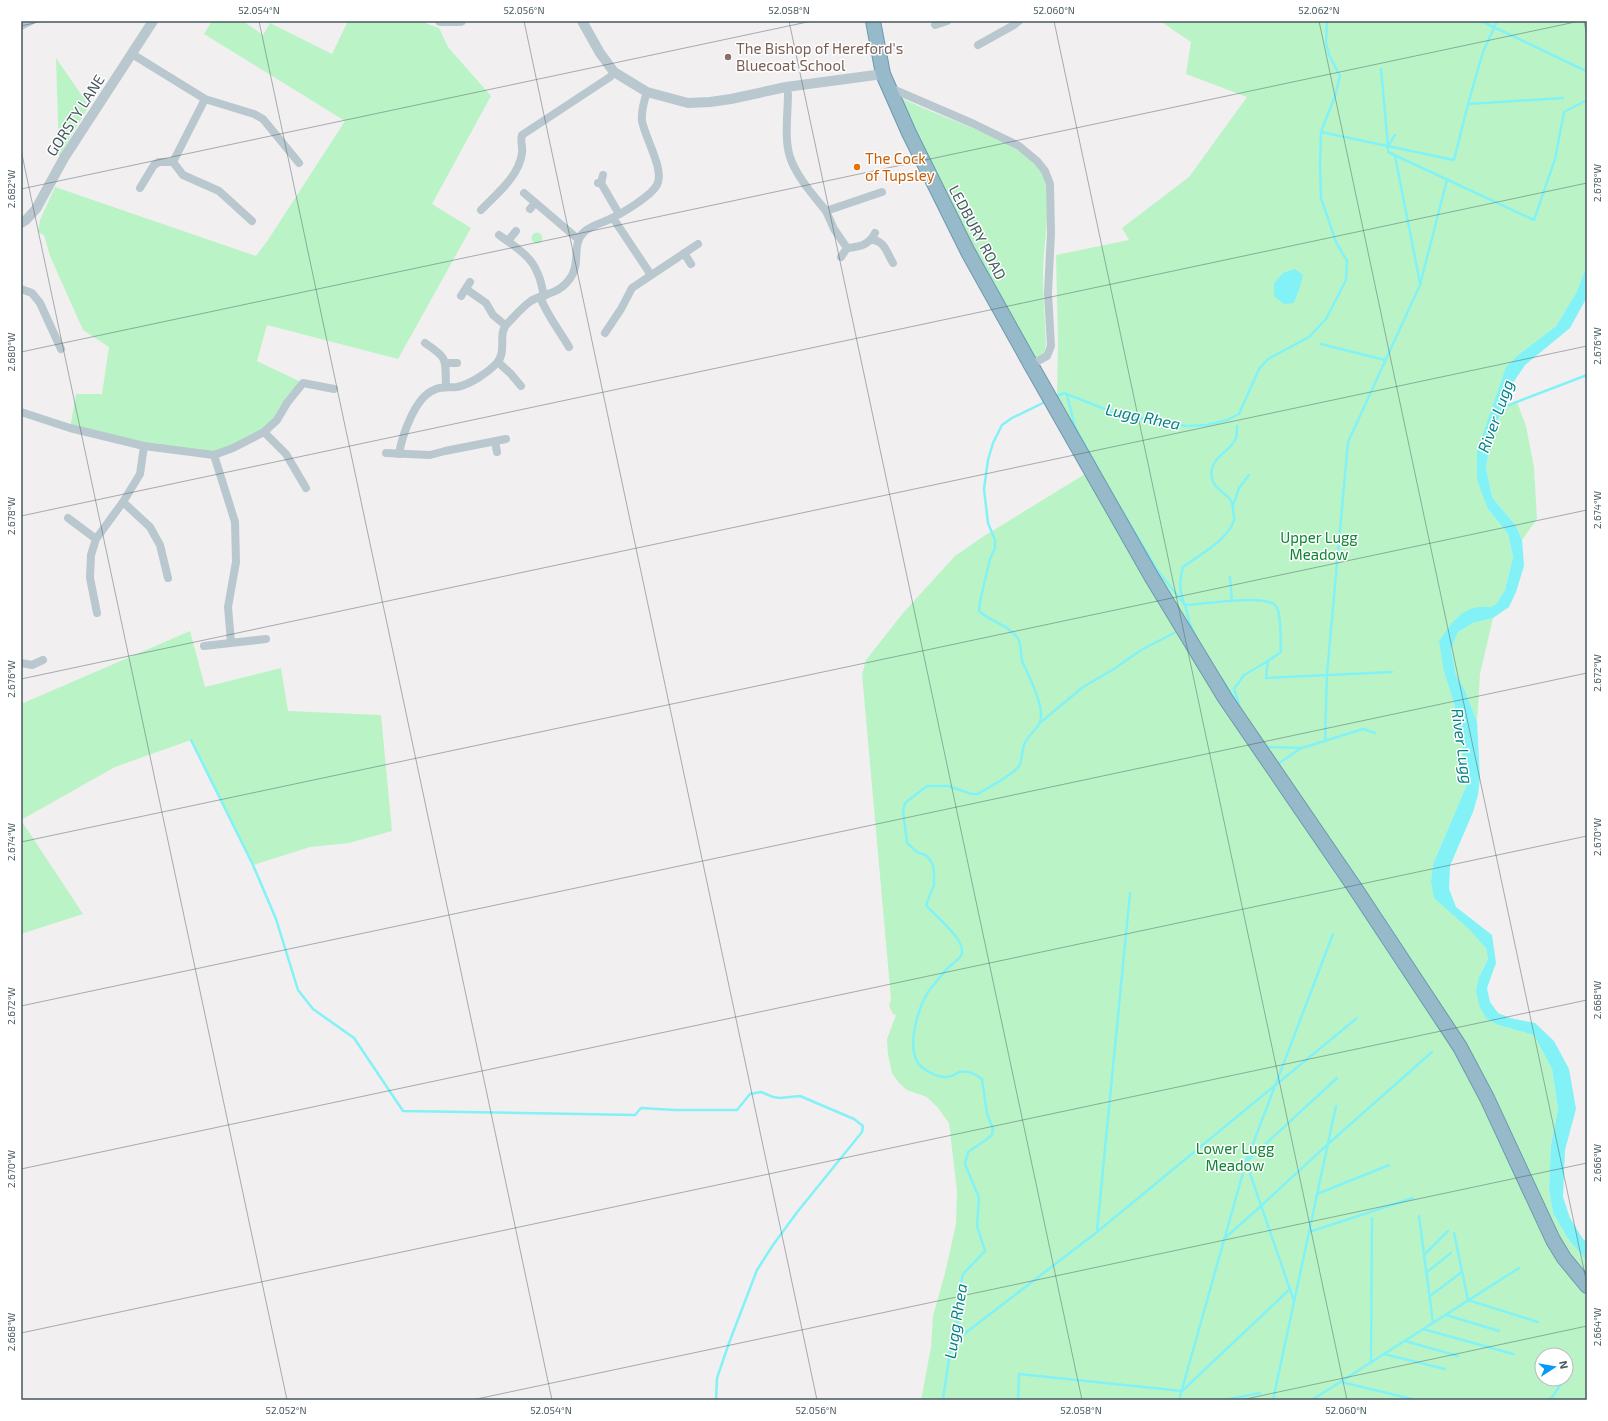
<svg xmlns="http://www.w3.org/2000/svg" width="1608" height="1421" font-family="'Exo 2',sans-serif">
<rect width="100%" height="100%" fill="#f2eff0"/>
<!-- green -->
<g fill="#baf4c6" fill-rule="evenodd">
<polygon points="212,21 243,21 263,35 270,23 332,54 348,21 420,21 439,28 448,47 491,96 432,204 471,228 398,359 267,325 257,361 303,383 264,432 214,455 194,453 70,428 76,394 102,394 109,347 83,330 50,256 44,235 38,232 40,220 55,187 256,256 268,240 345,121 204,34"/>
<polygon points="1160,21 1587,21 1587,265 1576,293 1556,326 1518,355 1477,451 1488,509 1508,534 1513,557 1505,590 1497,603 1491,607 1456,618 1444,672 1454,703 1468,782 1433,864 1431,881 1486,948 1488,959 1479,977 1498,1025 1534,1035 1552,1069 1558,1109 1551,1145 1549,1189 1553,1213 1568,1239 1587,1261 1587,1277 1565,1250 1486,1081 1460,1035 1404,950 1215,672 1093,464 1057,396 1058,344 1056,255 1129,240 1122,228 1189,177 1247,97 1186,74 1191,42"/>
<polygon points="56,58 89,106 59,157"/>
<path d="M897,96C914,104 932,112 950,119C981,132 1021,143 1041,172C1054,190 1043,249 1043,272C1043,296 1045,321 1046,345L1043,356L1033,358L961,226Z"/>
<circle cx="537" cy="238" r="5.5"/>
<polygon points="1517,402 1526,426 1534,467 1537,519 1522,540 1516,526 1492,497 1486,467 1492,436 1503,407"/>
<path d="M1085,474L1188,652L1256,755L1297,814L1468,1070L1587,1293V1400H921L931,1347L933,1316L945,1273L956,1224L957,1191L949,1123L938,1108L927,1097L907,1090L899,1083L892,1073L888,1055L887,1039L896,1015L893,1014L889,1006L891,999L862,674L866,660L903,613L955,556L984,536ZM1542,1355H1566V1379H1542Z"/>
<polygon points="1493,618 1480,674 1477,722 1465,690 1456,675 1451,649 1458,632 1473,623"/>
<polygon points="190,631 205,687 281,668 288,711 381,715 392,831 349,843 310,847 253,865 191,740 115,767 21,820 21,704"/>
<polygon points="21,820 83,914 21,934"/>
</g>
<!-- water -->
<g fill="#82f2f6">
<path d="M1587,265V297L1570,328L1525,365L1511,386L1492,436L1486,467L1492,497L1516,526L1522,540L1524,566L1516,592L1509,607L1493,618L1473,623L1458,632L1451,649L1456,675L1465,690L1477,722L1480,778L1478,795L1473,812L1450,866L1449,889L1456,907L1492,935L1496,963L1487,988L1490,1002L1498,1013L1510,1018L1535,1023L1554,1041L1569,1069L1576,1109L1565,1150L1563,1197L1570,1218L1583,1239L1587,1242V1261L1568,1239L1553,1213L1549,1189L1551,1145L1558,1109L1552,1069L1534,1035L1498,1025L1486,1018L1479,1005L1476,990L1479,977L1488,959L1486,948L1469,929L1434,898L1431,881L1433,864L1468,782L1454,703L1444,672L1439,641C1453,621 1463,604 1491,607L1497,603L1505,590L1513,557L1508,534L1488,509L1477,480V451L1506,367L1518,355L1556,326L1576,293Z"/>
<polygon points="1295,269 1303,275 1300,287 1294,303 1284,304 1274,296 1274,283 1283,273"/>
</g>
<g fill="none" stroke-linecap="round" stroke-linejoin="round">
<!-- stream -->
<g stroke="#82f2f6" stroke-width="2.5">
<polyline points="1481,21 1586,71"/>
<polyline points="1381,69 1388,146"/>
<polyline points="1468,104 1563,98"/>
<polyline points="1321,132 1454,160 1468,104 1483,52 1497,21"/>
<polyline points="1395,135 1388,146 1388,152 1534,220 1555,159 1564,112 1585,101"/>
<polyline points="1395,156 1420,283"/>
<polyline points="1321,344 1385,360"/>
<polyline points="1067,395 1075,427 1103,478"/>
<polyline points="1055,397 1064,393 1117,414 1186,426 1207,425 1227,420 1239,414 1259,369 1268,359 1309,337 1326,319 1346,280 1347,261 1336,242 1321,198 1320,165 1321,132 1335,96 1340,76 1329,55 1326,42 1327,21"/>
<polyline points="1501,408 1587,375"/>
<path d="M1237,426C1237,429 1237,435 1236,438C1231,451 1215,455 1212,469C1209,487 1221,489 1230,499C1232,502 1233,507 1233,510C1233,513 1235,517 1234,520C1229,539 1198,556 1183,567C1179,583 1179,590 1185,605C1203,605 1265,593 1276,606C1282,614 1280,642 1281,652L1268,661"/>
<polyline points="1108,487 1157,570 1185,605 1190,624 1196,637"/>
<polyline points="1233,506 1239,488 1249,475"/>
<polyline points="1230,577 1232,601"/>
<polyline points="1222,679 1240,708"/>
<polyline points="1239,704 1234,689 1244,675 1268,661 1266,678 1392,672"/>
<polyline points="1041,722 1083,687 1114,669 1141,650 1176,632"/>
<polyline points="191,740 253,865 276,919 298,990 313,1009 354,1038 403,1111 635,1115 641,1108 675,1110 737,1110 750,1094 761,1092 773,1097 780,1098 800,1096 854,1119 863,1126 862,1132 798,1211 773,1245 757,1270 729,1343 717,1378 716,1400"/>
<polyline points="1325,741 1327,674 1348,442 1420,285 1447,180"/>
<polyline points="1267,747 1302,748 1363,729 1375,733"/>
<polyline points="1278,764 1301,748"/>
<polyline points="1317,1194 1389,1165"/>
<polyline points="1261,1206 1328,1144 1432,1052"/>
<polyline points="1419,1216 1433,1323"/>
<polyline points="1097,1231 1130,893"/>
<polyline points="1309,1232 1413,1198"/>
<polyline points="1454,1233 1468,1300 1538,1322"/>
<polyline points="1225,1238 1261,1206"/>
<polyline points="1424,1255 1448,1231"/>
<polyline points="1427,1272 1451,1253"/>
<polyline points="1430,1296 1462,1272"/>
<polyline points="1294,1301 1246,1162 1333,934"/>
<polyline points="1446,1315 1499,1331"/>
<polyline points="1423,1329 1513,1354"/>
<polyline points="1405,1341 1458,1356"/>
<polyline points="951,1344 1097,1232 1357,1018"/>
<polyline points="1384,1354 1445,1369"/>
<polyline points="1371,1363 1372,1218"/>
<polyline points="1341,1382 1412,1399"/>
<path d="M943,1400L951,1344L960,1311V1287L963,1274L985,1251L977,1226L979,1198L965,1164L968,1152L987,1139L992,1135L993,1129L987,1114L982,1079C975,1074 968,1070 959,1072C957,1073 954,1076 951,1076C942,1079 930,1074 923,1068C904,1055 917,1010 927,994C929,990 933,986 936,982C940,977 944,972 948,968C952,963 961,960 962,953C965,939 935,916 926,905L934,885V874L933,865L927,856L917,852L907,843L903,811L905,803L927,786H948L972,794H978C987,788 1016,774 1020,764C1023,757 1021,748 1026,741C1029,735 1036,730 1039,724C1047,710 1029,677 1023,663C1019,654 1023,645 1017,637C1006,623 990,622 979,611L980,601L990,559L995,548V540L988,523L984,489L988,460L993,443L1002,425L1012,418L1047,401"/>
<polyline points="1018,1400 1019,1374 1182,1391 1290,1289"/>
<polyline points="1179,1400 1246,1162 1337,1078"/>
<polyline points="1224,1400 1260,1393"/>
<polyline points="1273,1400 1336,1106"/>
<polyline points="1312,1400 1519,1268"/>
<polyline points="1550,1400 1564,1380"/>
</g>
<!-- trunk casing -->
<g stroke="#6d99af" stroke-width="16">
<polyline id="trunk" points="873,21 883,74 909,133 968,252 1031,365 1151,576 1225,698 1355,888 1460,1047 1487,1098 1553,1240 1564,1258 1587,1286"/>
</g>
<!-- minor -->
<g stroke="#b9c8ce" stroke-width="8">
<polyline points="935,25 947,21"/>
<polyline points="21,26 31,21"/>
<polyline points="978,45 1014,25 1019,21"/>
<polyline points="132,54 205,99 254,114 263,119 299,163"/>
<polyline points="888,87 974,124 1019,146 1037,161 1045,171 1050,184 1051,233 1048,293 1051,346 1047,356 1031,365"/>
<path d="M788,94C788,113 784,139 790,157C796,176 814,196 826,211L882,192"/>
<polyline points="205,99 173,162 183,175 219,191 252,221"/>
<polyline points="598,183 601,183 619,214"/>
<polyline points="601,183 603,175"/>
<polyline points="140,188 154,165 159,162 173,162"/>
<polyline points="524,193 578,239"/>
<polyline points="530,209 535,203"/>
<path d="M481,210C496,194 519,177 522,153C523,147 520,141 522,135L610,77L614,72"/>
<path d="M826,211L834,229L847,248C860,247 869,245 875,233"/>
<polyline points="613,218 651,275"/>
<path d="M499,235C513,245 531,256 537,272C541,279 542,288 544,296"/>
<path d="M872,240C884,240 887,253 893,263"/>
<polyline points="508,241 516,231"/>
<polyline points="684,253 691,264"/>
<polyline points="841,257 847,248"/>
<polyline points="21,289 32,293 40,303 61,349"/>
<polyline points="466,289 486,303 493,315 505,325"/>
<polyline points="461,296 470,282"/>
<path d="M540,297C547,315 559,330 569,347"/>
<polyline points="605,333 621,309 632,288 698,244"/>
<path d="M425,343C449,359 445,359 446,387"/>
<polyline points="498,362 511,374 521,386"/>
<polyline points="445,363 457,363"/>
<polyline points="21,412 70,428 144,446 214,455 233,448 264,432 277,420 287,403 303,383 334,389"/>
<polyline points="264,432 286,454 306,488"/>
<polyline points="495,442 497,452"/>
<polyline points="386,453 430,455 445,451 506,439"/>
<path d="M399,454C402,436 415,397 434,390C441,386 449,388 457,387C471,384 487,373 496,364C508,352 497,334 507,324C514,317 522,307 531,301C546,292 559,295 571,277C581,263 571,244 584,232C590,226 601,223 608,220C621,214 650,197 657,185C665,170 645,138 642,121C641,111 644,101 647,92"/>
<polyline points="214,455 235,522 236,562 228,607 231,642"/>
<polyline points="123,502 150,527 160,545 168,578"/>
<polyline points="68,518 96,539"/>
<polyline points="97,613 90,578 91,555 96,539 123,502 140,474 144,446"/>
<polyline points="204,646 266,639"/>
<polyline points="21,663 32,665 43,660"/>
</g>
<!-- tertiary -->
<g stroke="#b9c8ce" stroke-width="10">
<polyline points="440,21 461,21"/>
<polyline points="582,21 600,53 614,72 647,92 688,103 710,102 731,99 786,87 883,74"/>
<polyline points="21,223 26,220 36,209 64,158 153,21"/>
</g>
<!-- trunk -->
<use href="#trunk" stroke="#97baca" stroke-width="14"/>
</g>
<!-- ticks -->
<path fill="none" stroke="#45585f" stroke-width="1" stroke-opacity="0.45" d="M259,21L552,1400M524,21L817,1400M789,21L1082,1400M1054,21L1347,1400M1319,21L1587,1284M1584,21L1587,37M21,26L43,21M21,150L287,1400M21,189L812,21M21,352L1580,21M21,516L1587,183M21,679L1587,346M21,842L1587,510M21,1006L1587,673M21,1169L1587,836M21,1333L1587,1000M21,1397L22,1400M472,1400L1587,1163M1241,1400L1587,1326"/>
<!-- markers -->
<circle fill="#8d6e63" stroke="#fff" stroke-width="1.5" cx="728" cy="57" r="4"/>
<circle fill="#e8710a" stroke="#fff" stroke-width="1.5" cx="857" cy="167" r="4"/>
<g text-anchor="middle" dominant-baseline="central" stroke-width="3" stroke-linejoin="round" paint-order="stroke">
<!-- education labels -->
<g font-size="15" fill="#785e54" stroke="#fff" text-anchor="start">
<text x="736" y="48">The Bishop of Hereford's<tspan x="736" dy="17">Bluecoat School</tspan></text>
</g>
<!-- street labels -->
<g font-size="15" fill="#45585f" stroke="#fff">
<text transform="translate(75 115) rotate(-57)">GORSTY LANE</text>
<text transform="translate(978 232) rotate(62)">LEDBURY ROAD</text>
</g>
<!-- food labels -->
<g font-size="15" fill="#c56008" stroke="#fff" text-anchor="start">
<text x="865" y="158">The Cock<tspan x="865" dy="17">of Tupsley</tspan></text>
</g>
<!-- park labels -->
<g font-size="15" fill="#0d8433" stroke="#fff">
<text x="1319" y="537">Upper Lugg<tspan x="1319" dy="17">Meadow</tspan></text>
<text x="1235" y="1148">Lower Lugg<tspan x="1235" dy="17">Meadow</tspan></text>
</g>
<!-- water labels -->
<g font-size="16" font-style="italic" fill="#058286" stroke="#fff">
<text transform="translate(1143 416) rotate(12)">Lugg Rhea</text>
<text transform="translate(1495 416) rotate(-70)">River Lugg</text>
<text transform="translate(1463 746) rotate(82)">River Lugg</text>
<text transform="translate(955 1321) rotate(-81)">Lugg Rhea</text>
</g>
</g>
<!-- border -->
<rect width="1608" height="1421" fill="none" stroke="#ffffff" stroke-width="44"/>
<!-- north arrow -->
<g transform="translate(1554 1367) rotate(78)"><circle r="19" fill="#ffffff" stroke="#b5bcbf"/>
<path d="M0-3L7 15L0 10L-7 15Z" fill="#059af6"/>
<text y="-6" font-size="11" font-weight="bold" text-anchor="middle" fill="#45585f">N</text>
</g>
<rect x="22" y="22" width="1564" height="1377" fill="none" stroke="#45585f" stroke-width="1.5"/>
<g font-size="10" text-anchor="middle" fill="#45585f">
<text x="259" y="14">52.054°N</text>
<text x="524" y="14">52.056°N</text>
<text x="789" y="14">52.058°N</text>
<text x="1054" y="14">52.060°N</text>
<text x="1319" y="14">52.062°N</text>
<text transform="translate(1597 183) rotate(-90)" y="4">2.678°W</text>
<text transform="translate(11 189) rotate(-90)" y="4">2.682°W</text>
<text transform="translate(1597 346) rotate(-90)" y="4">2.676°W</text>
<text transform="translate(11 352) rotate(-90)" y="4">2.680°W</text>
<text transform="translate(1597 510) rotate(-90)" y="4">2.674°W</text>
<text transform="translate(11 516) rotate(-90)" y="4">2.678°W</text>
<text transform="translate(1597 673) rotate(-90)" y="4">2.672°W</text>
<text transform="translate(11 679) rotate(-90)" y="4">2.676°W</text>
<text transform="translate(1597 837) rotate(-90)" y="4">2.670°W</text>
<text transform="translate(11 842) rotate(-90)" y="4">2.674°W</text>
<text transform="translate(1597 1000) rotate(-90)" y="4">2.668°W</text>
<text transform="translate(11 1006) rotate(-90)" y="4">2.672°W</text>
<text transform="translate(1597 1163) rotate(-90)" y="4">2.666°W</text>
<text transform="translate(11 1169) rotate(-90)" y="4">2.670°W</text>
<text transform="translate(1597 1327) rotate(-90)" y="4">2.664°W</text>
<text transform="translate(11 1332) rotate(-90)" y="4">2.668°W</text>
<text x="286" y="1414">52.052°N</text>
<text x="551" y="1414">52.054°N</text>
<text x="816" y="1414">52.056°N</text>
<text x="1081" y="1414">52.058°N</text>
<text x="1346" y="1414">52.060°N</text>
</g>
</svg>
